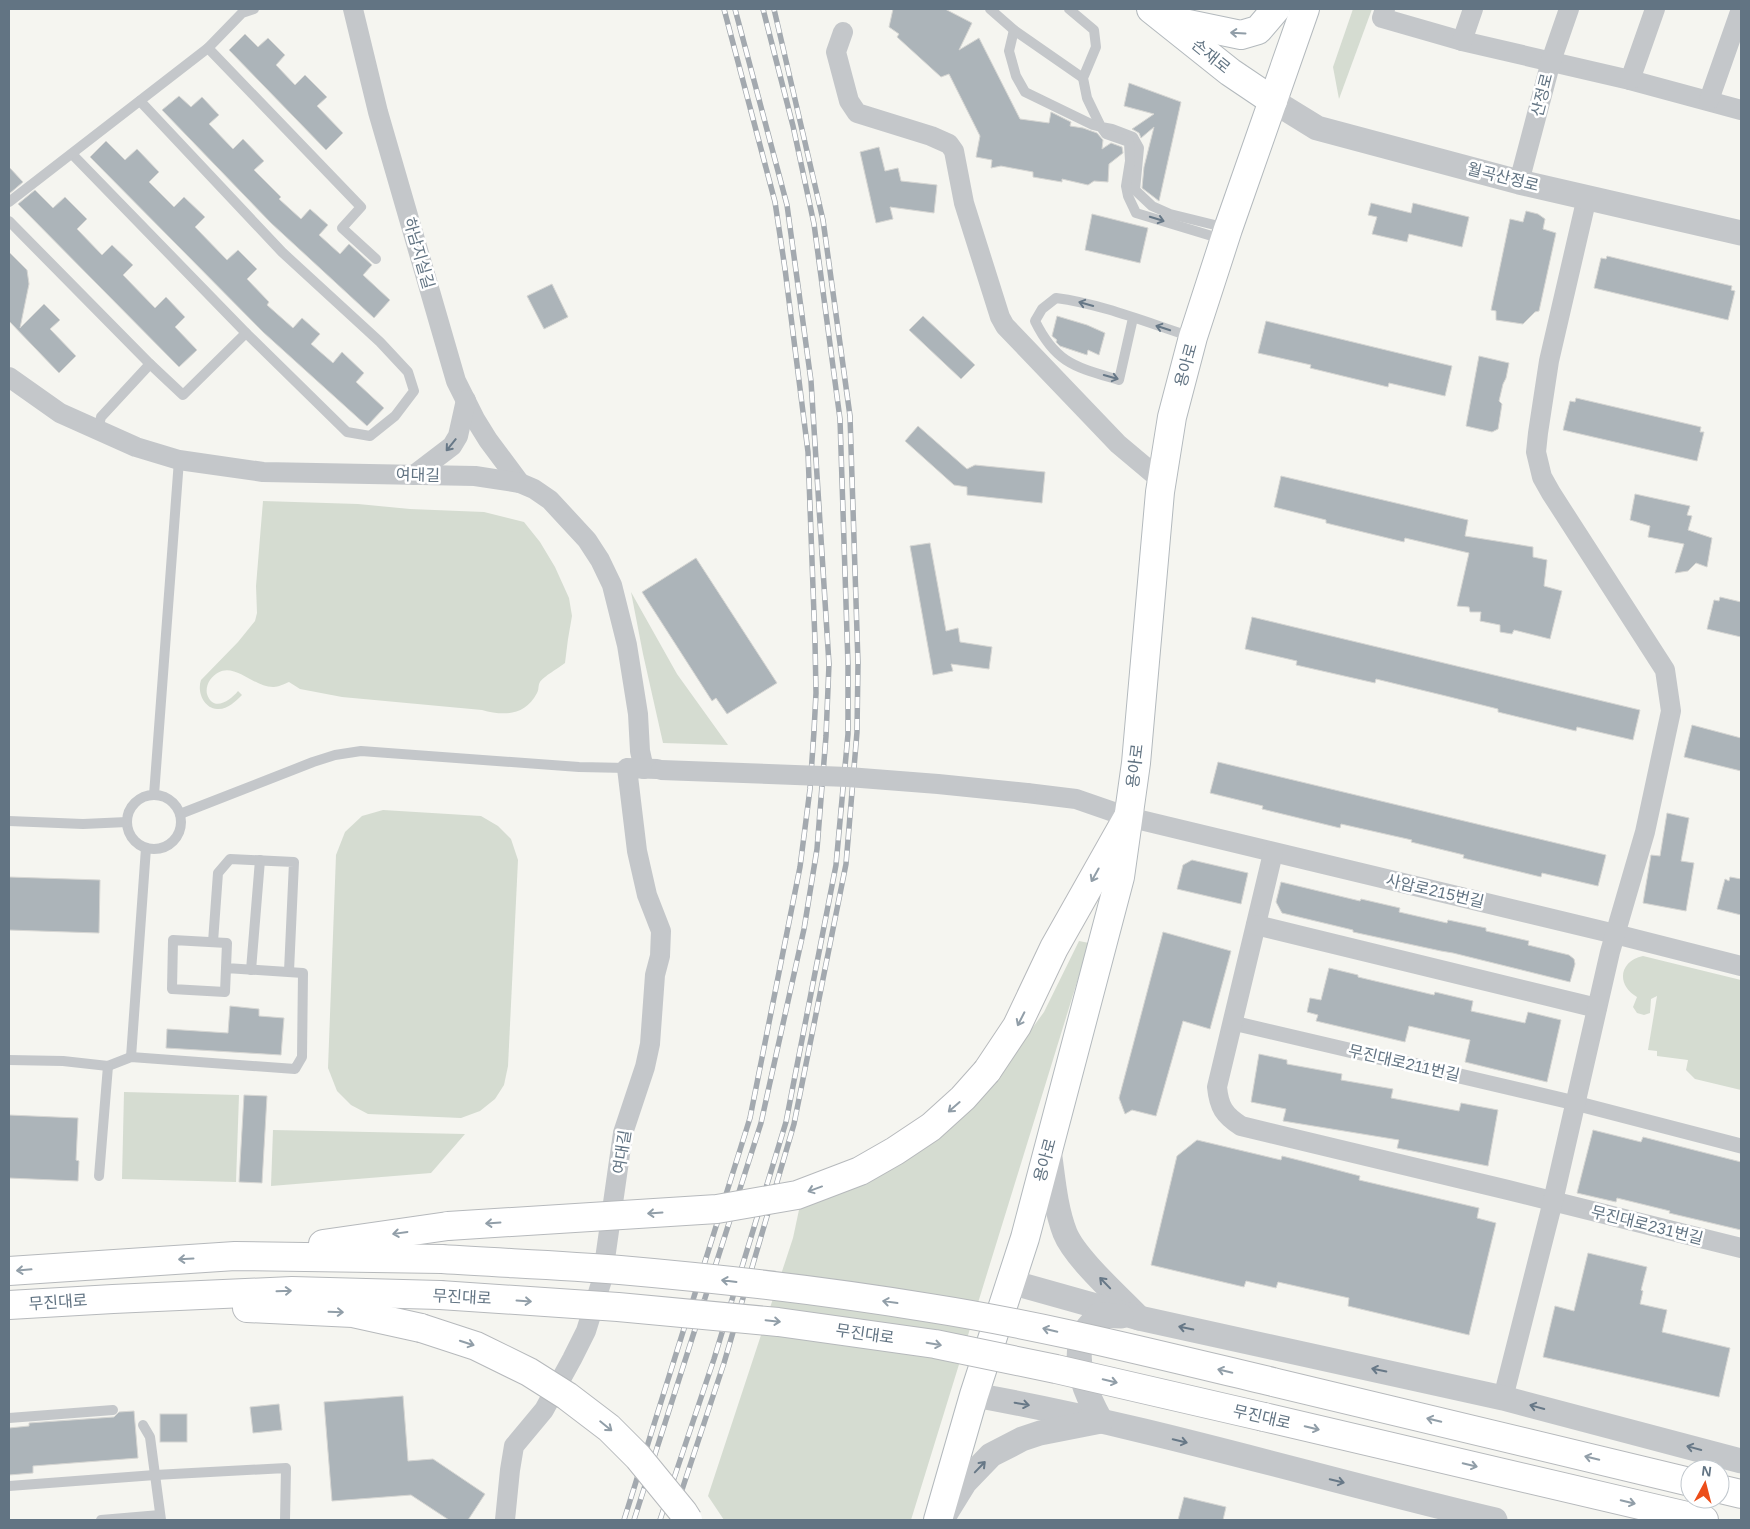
<svg xmlns="http://www.w3.org/2000/svg" width="1750" height="1529" font-family="Helvetica,'Noto Sans KR',sans-serif">
<rect width="100%" height="100%" fill="#f5f5f0"/>
<!-- green -->
<g fill="#d5dcd1">
<polygon points="1353,9 1372,9 1339,99 1333,67"/>
<path d="M263,501L358,504L410,509L484,512L524,522L540,542L555,567L569,598L572,616L568,639L565,663C560,667 543,677 540,682C538,685 539,690 537,693C525,716 504,716 482,710L342,697L300,689L289,682C284,684 278,687 274,687C251,688 230,654 210,680C207,684 206,690 207,694C213,713 231,700 238,691L242,695C235,702 227,710 217,709C203,708 197,691 201,680L238,642L255,621L257,613L256,586Z"/>
<polygon points="631,592 677,674 728,745 663,743 643,654"/>
<polygon points="383,810 481,816 498,826 511,839 518,860 508,1066 504,1085 495,1099 480,1111 461,1118 368,1114 351,1105 337,1091 328,1068 336,855 345,832 362,816"/>
<polygon points="1079,941 1089,943 911,1520 724,1520 708,1496 793,1238 803,1191 844,1175 1015,1052 1044,1012"/>
<path d="M1643,956L1741,980V1090L1695,1079L1686,1070L1688,1060L1657,1056V1051L1648,1050L1657,996L1651,999L1650,1013L1644,1015L1637,1013L1633,1007L1637,997C1616,985 1619,961 1643,956Z"/>
<polygon points="124,1092 239,1095 236,1182 122,1179"/>
<polygon points="273,1130 465,1134 431,1173 271,1186"/>
</g>
<!-- building -->
<g fill="#acb4b9" stroke="#d6d6d3">
<polygon points="893,9 945,9 972,23 959,50 979,38 1020,119 1049,123 1051,112 1071,122 1070,126 1083,128 1097,133 1103,140 1102,149 1111,143 1122,147 1123,153 1109,164 1108,182 1094,181 1088,185 1062,179 1062,182 1033,177 1033,172 1001,166 991,168 992,160 976,157 980,136 949,74 941,77 897,37 899,34 889,27"/>
<polygon points="245,34 258,47 268,38 285,55 276,65 295,85 305,75 327,97 317,106 343,133 326,150 229,50"/>
<polygon points="1129,83 1181,102 1159,201 1142,188 1144,167 1154,127 1141,138 1139,133 1132,129 1154,114 1124,106"/>
<polygon points="179,96 191,107 202,97 219,115 209,124 233,149 243,139 264,161 254,170 281,197 279,199 301,219 310,209 328,225 319,235 340,254 349,244 372,265 363,275 390,300 374,318 271,223 162,110"/>
<polygon points="106,141 125,160 137,149 159,172 149,182 174,207 184,197 205,217 195,227 227,260 238,250 257,269 247,279 269,302 267,305 293,328 302,318 320,334 311,344 333,363 342,352 364,373 356,382 384,408 367,426 263,332 90,157"/>
<polygon points="879,147 885,171 898,168 901,181 937,185 934,213 890,207 893,219 876,223 860,152"/>
<polygon points="9,167 23,182 9,194"/>
<polygon points="35,190 53,208 65,197 87,219 77,229 102,255 112,245 133,265 123,275 155,308 166,297 185,317 175,327 197,350 179,367 18,204"/>
<polygon points="1371,203 1411,213 1413,203 1469,217 1462,247 1409,234 1407,242 1372,234 1377,217 1368,215"/>
<polygon points="1526,211 1538,214 1545,219 1543,229 1556,233 1539,311 1535,312 1523,324 1496,320 1496,311 1491,310 1510,219 1523,222"/>
<polygon points="1092,214 1148,228 1140,263 1085,250"/>
<polygon points="9,252 27,270 29,284 20,328 44,304 60,320 50,329 76,356 59,373 9,321"/>
<polygon points="1607,256 1732,286 1731,290 1735,291 1728,320 1594,288 1601,258 1606,259"/>
<polygon points="552,284 568,317 544,329 527,296"/>
<polygon points="923,316 975,365 961,379 909,330"/>
<polygon points="1057,316 1087,325 1105,333 1099,355 1088,350 1087,355 1060,346 1056,342 1057,340 1052,336"/>
<polygon points="1266,321 1452,366 1445,396 1389,383 1388,387 1310,368 1311,365 1258,353"/>
<polygon points="1479,356 1509,363 1506,378 1503,384 1499,401 1502,404 1498,429 1492,432 1466,426"/>
<polygon points="1576,398 1701,427 1700,432 1704,432 1697,461 1563,430 1570,401 1575,402"/>
<polygon points="918,426 967,469 975,465 1045,472 1042,503 967,495 967,487 954,485 905,441"/>
<polygon points="1281,476 1468,520 1465,536 1533,547 1533,557 1547,560 1544,586 1562,591 1550,639 1514,630 1512,634 1500,632 1500,625 1480,621 1481,612 1470,612 1469,607 1457,606 1469,553 1405,538 1404,542 1326,523 1326,520 1274,507"/>
<polygon points="1635,494 1690,506 1687,515 1692,516 1688,530 1712,538 1707,567 1696,563 1688,571 1675,573 1684,544 1648,537 1650,526 1630,520"/>
<polygon points="930,543 946,631 958,628 960,642 992,647 989,669 951,664 953,671 933,675 910,546"/>
<polygon points="696,558 777,683 727,714 716,698 712,701 642,592"/>
<polygon points="1720,597 1741,602 1741,637 1707,629 1714,600 1719,601"/>
<polygon points="1252,617 1640,710 1633,740 1577,727 1576,731 1498,712 1498,709 1446,696 1376,679 1375,683 1296,665 1297,661 1245,649"/>
<polygon points="1692,725 1741,738 1741,771 1684,757"/>
<polygon points="1218,762 1606,855 1598,886 1542,873 1541,877 1463,858 1464,855 1411,842 1412,840 1341,824 1340,828 1262,809 1263,806 1210,793"/>
<polygon points="1667,813 1689,818 1681,861 1694,863 1686,911 1643,903 1651,855 1660,856"/>
<polygon points="1192,860 1248,873 1241,904 1177,889 1183,865"/>
<polygon points="9,877 100,880 99,933 9,930"/>
<polygon points="1730,877 1741,879 1741,915 1717,909 1725,879 1729,881"/>
<polygon points="1281,882 1360,901 1361,899 1400,908 1399,912 1447,923 1448,920 1486,928 1486,931 1529,941 1528,945 1569,955 1574,959 1575,964 1570,982 1453,953 1441,951 1353,932 1353,930 1282,913 1276,902"/>
<polygon points="1163,932 1231,951 1210,1029 1183,1021 1156,1116 1132,1110 1125,1114 1119,1098"/>
<polygon points="1329,968 1358,975 1358,977 1434,995 1435,992 1473,1001 1471,1011 1525,1023 1528,1012 1561,1020 1547,1082 1465,1062 1470,1040 1409,1026 1405,1042 1316,1021 1318,1015 1307,1012 1310,998 1321,1000"/>
<polygon points="230,1006 259,1009 259,1016 284,1018 281,1055 166,1048 167,1029 228,1033"/>
<polygon points="1259,1054 1287,1060 1287,1064 1342,1074 1341,1080 1393,1089 1391,1098 1459,1111 1461,1103 1498,1110 1488,1166 1397,1148 1399,1140 1283,1121 1286,1109 1251,1102"/>
<polygon points="244,1095 267,1096 262,1183 239,1182"/>
<polygon points="9,1115 78,1118 76,1160 79,1161 78,1181 9,1178"/>
<polygon points="1593,1130 1641,1142 1643,1137 1741,1162 1741,1230 1669,1213 1670,1211 1617,1198 1616,1202 1577,1193"/>
<polygon points="1197,1140 1281,1160 1282,1156 1306,1162 1360,1176 1359,1180 1479,1208 1477,1218 1496,1223 1469,1335 1348,1306 1349,1298 1278,1282 1276,1288 1246,1281 1244,1287 1151,1265 1177,1156"/>
<polygon points="1588,1253 1647,1267 1641,1290 1643,1291 1640,1304 1667,1310 1662,1332 1730,1348 1719,1397 1543,1357 1555,1306 1574,1311"/>
<polygon points="403,1396 408,1461 433,1459 485,1494 468,1520 449,1520 411,1495 332,1501 324,1402"/>
<polygon points="279,1404 282,1430 253,1433 250,1407"/>
<polygon points="134,1411 138,1458 33,1466 33,1473 9,1475 9,1428 29,1426 29,1423 114,1417 119,1412"/>
<rect x="160" y="1414" width="27" height="28"/>
<polygon points="1184,1497 1226,1507 1223,1520 1178,1520"/>
</g>
<g fill="none" stroke-linecap="round" stroke-linejoin="round">
<!-- secondary casing -->
<g stroke="#b3b9bd" stroke-width="30">
<g id="secondary">
<polyline points="1151,9 1230,72 1273,101"/>
<polyline points="1169,20 1241,35 1258,30 1276,9"/>
<polyline points="938,1520 974,1395 1025,1238 1120,877 1136,763 1160,492 1172,417 1193,337 1228,229 1305,9"/>
</g>
</g>
<!-- trunk casing -->
<g stroke="#b6b9bc" stroke-width="30">
<g id="trunk">
<polyline points="987,1071 1017,1026 1054,948 1128,817"/>
<polyline points="323,1244 448,1226"/>
<polyline points="9,1271 235,1256 442,1259"/>
<polyline points="9,1305 113,1299 292,1291 440,1295"/>
<polyline points="247,1308 353,1313 421,1328"/>
<polyline points="1273,1382 1690,1482"/>
<polyline points="1264,1417 1704,1520"/>
<polyline points="1720,1489 1741,1494"/>
</g>
</g>
<!-- service -->
<g stroke="#c4c7ca" stroke-width="10">
<polyline points="990,9 1014,30 1083,78"/>
<polyline points="1069,9 1094,30 1096,47 1083,78 1087,98 1101,127 1112,129 1133,137 1139,148 1135,190 1152,206 1170,214 1227,228"/>
<polyline points="1014,30 1009,51 1016,76 1025,92 1093,125 1101,127 1106,134 1129,142 1130,161 1126,186 1128,196 1136,213 1225,240"/>
<polyline points="208,48 361,207 342,228 376,259"/>
<polyline points="140,101 282,252 380,342 408,372 414,391 395,416 370,436 347,432 246,333 183,395 150,364"/>
<polyline points="72,154 246,333"/>
<polyline points="9,202 208,48 242,13 254,9"/>
<polyline points="9,221 150,364 101,417 98,430"/>
<path d="M1133,318L1119,380C1076,367 1056,364 1035,321L1042,309L1056,298C1102,304 1148,323 1192,337"/>
<circle cx="154" cy="822" r="27"/>
<polyline points="154,795 179,460"/>
<polyline points="180,814 313,762 335,755 361,751 579,767 627,768"/>
<polyline points="9,821 83,824 127,822"/>
<polyline points="213,942 218,873 230,859 294,862 289,971"/>
<polyline points="251,970 260,860"/>
<polyline points="131,1057 146,848"/>
<polyline points="9,1060 63,1061 108,1066 131,1057 295,1069 302,1057 303,973 226,968 227,943 173,940 172,989 225,992 226,968"/>
<polyline points="99,1176 108,1066"/>
<polyline points="9,1418 113,1410"/>
<polyline points="143,1425 150,1437 161,1520"/>
<polyline points="9,1486 155,1475 286,1468 285,1520"/>
<polyline points="101,1520 160,1515"/>
</g>
<!-- pedestrian -->
<polyline stroke="#c4c7ca" stroke-width="15" points="1233,1023 1575,1103 1741,1146"/>
<!-- minor -->
<g stroke="#c4c7ca" stroke-width="20">
<polyline points="353,9 378,112 456,381 475,419 488,440 520,483"/>
<polyline points="1385,9 1382,18 1462,41 1630,80 1741,110"/>
<polyline points="843,32 836,52 849,101 857,113 931,136 949,144 954,151 964,203 1000,317 1005,326 1118,444 1162,481"/>
<polyline points="1462,41 1473,9"/>
<polyline points="1630,80 1655,9"/>
<polyline points="1709,100 1741,9"/>
<polyline points="1519,182 1551,61 1569,9"/>
<polyline points="9,377 60,413 136,447 179,460 263,472 475,476 520,483 534,489 550,500 587,540 600,560 612,585 627,645 638,714 640,751 644,769"/>
<polyline points="414,475 452,446 458,436 466,400"/>
<polyline points="1027,793 1076,799 1128,817 1615,934 1741,966"/>
<path d="M1273,853L1217,1087C1219,1107 1224,1115 1241,1126L1508,1190L1741,1248"/>
<polyline points="1256,925 1597,1008"/>
<polyline points="1503,1398 1553,1201 1610,952 1645,832 1671,711 1665,670 1551,493 1542,477 1536,452 1538,433 1549,361 1587,197"/>
<polyline points="505,1520 510,1470 514,1446 544,1410 572,1359 586,1331 602,1280 623,1133 645,1067 650,1044 655,975 660,956 661,931 647,895 637,851 627,768 657,769"/>
</g>
<!-- tertiary -->
<g stroke="#c4c7ca" stroke-width="25">
<polyline points="1273,101 1317,128 1519,182 1741,233"/>
<path d="M1049,1150C1053,1178 1055,1207 1065,1233C1075,1258 1119,1297 1139,1318"/>
<polyline points="1011,1282 1139,1318 1503,1398 1741,1461"/>
<path d="M974,1395C1149,1426 1321,1479 1495,1520"/>
<path d="M944,1516L965,1482L991,1455L1022,1439L1040,1433L1101,1421C1087,1396 1071,1362 1084,1333C1087,1327 1094,1321 1099,1315L1121,1316"/>
</g>
<!-- secondary -->
<use href="#secondary" stroke="#fff" stroke-width="28"/>
<!-- trunk -->
<use href="#trunk" stroke="#fff" stroke-width="28"/>
<!-- rail casing -->
<g stroke="#a3a9af" stroke-width="5.5">
<g id="rail">
<polyline points="624,1520 750,1118 800,867 810,789 814,731 816,693 815,642 808,452 785,269 775,202 724,9"/>
<polyline points="634,1520 761,1123 804,929 817,849 826,736 829,664 811,381 787,205 735,9"/>
<polyline points="660,1520 714,1359 786,1122 836,865 848,734 848,665 840,419 814,224 793,126 763,9"/>
<polyline points="672,1520 724,1363 794,1124 846,864 857,732 858,663 850,416 823,220 774,9"/>
</g>
</g>
<!-- rail -->
<use href="#rail" stroke="#fff" stroke-width="4" stroke-dasharray="11" stroke-linecap="butt"/>
<!-- trunk-bridge casing -->
<g stroke="#b6b9bc" stroke-width="30" stroke-linecap="butt">
<g id="trunk-bridge">
<polyline points="448,1226 717,1209 797,1195 860,1171 895,1151 931,1127 963,1098 987,1071"/>
<path d="M442,1259C501,1263 561,1265 620,1270C723,1279 827,1291 930,1308C1045,1326 1159,1355 1273,1382"/>
<polyline points="440,1295 618,1307 778,1322 935,1344 1056,1369 1264,1417"/>
<polyline points="421,1328 476,1346 529,1372 567,1396 609,1428 638,1457 683,1512 688,1520"/>
</g>
</g>
<!-- minor-bridge -->
<polyline stroke="#c4c7ca" stroke-width="20" points="661,770 848,777 938,784 1027,793"/>
<!-- trunk-bridge -->
<use href="#trunk-bridge" stroke="#fff" stroke-width="28"/>
</g>
<!-- one-way arrows -->
<defs><path id="oneway-shaft" d="M-6 0H5M1.5-3L5.5 0L1.5 3" fill="none" stroke-width="1.6" stroke-linecap="round" stroke-linejoin="round" transform="scale(1.25)"/></defs>
<g stroke="#919ea8">
<use href="#oneway-shaft" transform="translate(1238 33) rotate(-177)"/>
<use href="#oneway-shaft" transform="translate(1095 875) rotate(119)"/>
<use href="#oneway-shaft" transform="translate(1021 1019) rotate(117)"/>
<use href="#oneway-shaft" transform="translate(954 1107) rotate(139)"/>
<use href="#oneway-shaft" transform="translate(815 1189) rotate(160)"/>
<use href="#oneway-shaft" transform="translate(655 1213) rotate(176)"/>
<use href="#oneway-shaft" transform="translate(493 1223) rotate(176)"/>
<use href="#oneway-shaft" transform="translate(400 1233) rotate(172)"/>
<use href="#oneway-shaft" transform="translate(186 1259) rotate(177)"/>
<use href="#oneway-shaft" transform="translate(24 1270) rotate(175)"/>
<use href="#oneway-shaft" transform="translate(729 1281) rotate(-173)"/>
<use href="#oneway-shaft" transform="translate(284 1291) rotate(-2)"/>
<use href="#oneway-shaft" transform="translate(524 1301) rotate(4)"/>
<use href="#oneway-shaft" transform="translate(890 1302) rotate(-172)"/>
<use href="#oneway-shaft" transform="translate(336 1312) rotate(2)"/>
<use href="#oneway-shaft" transform="translate(773 1321) rotate(6)"/>
<use href="#oneway-shaft" transform="translate(1050 1330) rotate(-167)"/>
<use href="#oneway-shaft" transform="translate(467 1343) rotate(18)"/>
<use href="#oneway-shaft" transform="translate(934 1344) rotate(10)"/>
<use href="#oneway-shaft" transform="translate(1225 1371) rotate(-167)"/>
<use href="#oneway-shaft" transform="translate(1110 1381) rotate(13)"/>
<use href="#oneway-shaft" transform="translate(1434 1420) rotate(-166)"/>
<use href="#oneway-shaft" transform="translate(606 1426) rotate(39)"/>
<use href="#oneway-shaft" transform="translate(1312 1428) rotate(13)"/>
<use href="#oneway-shaft" transform="translate(1592 1458) rotate(-166)"/>
<use href="#oneway-shaft" transform="translate(1470 1465) rotate(13)"/>
<use href="#oneway-shaft" transform="translate(1628 1502) rotate(13)"/>
</g>
<g stroke="#677887">
<use href="#oneway-shaft" transform="translate(1157 219) rotate(17)"/>
<use href="#oneway-shaft" transform="translate(1086 304) rotate(-164)"/>
<use href="#oneway-shaft" transform="translate(1163 328) rotate(-162)"/>
<use href="#oneway-shaft" transform="translate(1111 377) rotate(16)"/>
<use href="#oneway-shaft" transform="translate(451 445) rotate(129)"/>
<use href="#oneway-shaft" transform="translate(1105 1283) rotate(-134)"/>
<use href="#oneway-shaft" transform="translate(1186 1328) rotate(-168)"/>
<use href="#oneway-shaft" transform="translate(1379 1370) rotate(-168)"/>
<use href="#oneway-shaft" transform="translate(1022 1404) rotate(10)"/>
<use href="#oneway-shaft" transform="translate(1537 1407) rotate(-165)"/>
<use href="#oneway-shaft" transform="translate(1180 1441) rotate(14)"/>
<use href="#oneway-shaft" transform="translate(1694 1448) rotate(-165)"/>
<use href="#oneway-shaft" transform="translate(980 1467) rotate(-46)"/>
<use href="#oneway-shaft" transform="translate(1337 1481) rotate(14)"/>
</g>
<g text-anchor="middle" dominant-baseline="central" stroke-width="5" stroke-linejoin="round" paint-order="stroke">
<!-- street labels -->
<g font-size="16" fill="#627483" stroke="#fff">
<text transform="translate(1211 56) rotate(39)">손재로</text>
<text transform="translate(1542 95) rotate(-76)">산정로</text>
<text transform="translate(1503 177) rotate(14)">월곡산정로</text>
<text transform="translate(419 253) rotate(74)">하남지실길</text>
<text transform="translate(1186 365) rotate(-75)">용아로</text>
<text transform="translate(418 475) rotate(1)">여대길</text>
<text transform="translate(1135 766) rotate(-83)">용아로</text>
<text transform="translate(1435 891) rotate(13)">사암로215번길</text>
<text transform="translate(1404 1063) rotate(13)">무진대로211번길</text>
<text transform="translate(622 1152) rotate(-81)">여대길</text>
<text transform="translate(1045 1160) rotate(-75)">용아로</text>
<text transform="translate(1647 1225) rotate(14)">무진대로231번길</text>
<text transform="translate(462 1297) rotate(3)">무진대로</text>
<text transform="translate(58 1302) rotate(-4)">무진대로</text>
<text transform="translate(865 1334) rotate(8)">무진대로</text>
<text transform="translate(1262 1417) rotate(13)">무진대로</text>
</g>
</g>
<!-- border -->
<rect width="1750" height="1529" fill="none" stroke="#627483" stroke-width="20"/>
<!-- north arrow -->
<g transform="translate(1705 1484) rotate(7)"><circle r="24" fill="#ffffff" stroke="#c0c7cd"/>
<path d="M0-4L9 19L0 12L-9 19Z" fill="#ec4d19"/>
<text y="-8" font-size="14" font-weight="bold" text-anchor="middle" fill="#627483">N</text>
</g>
</svg>
